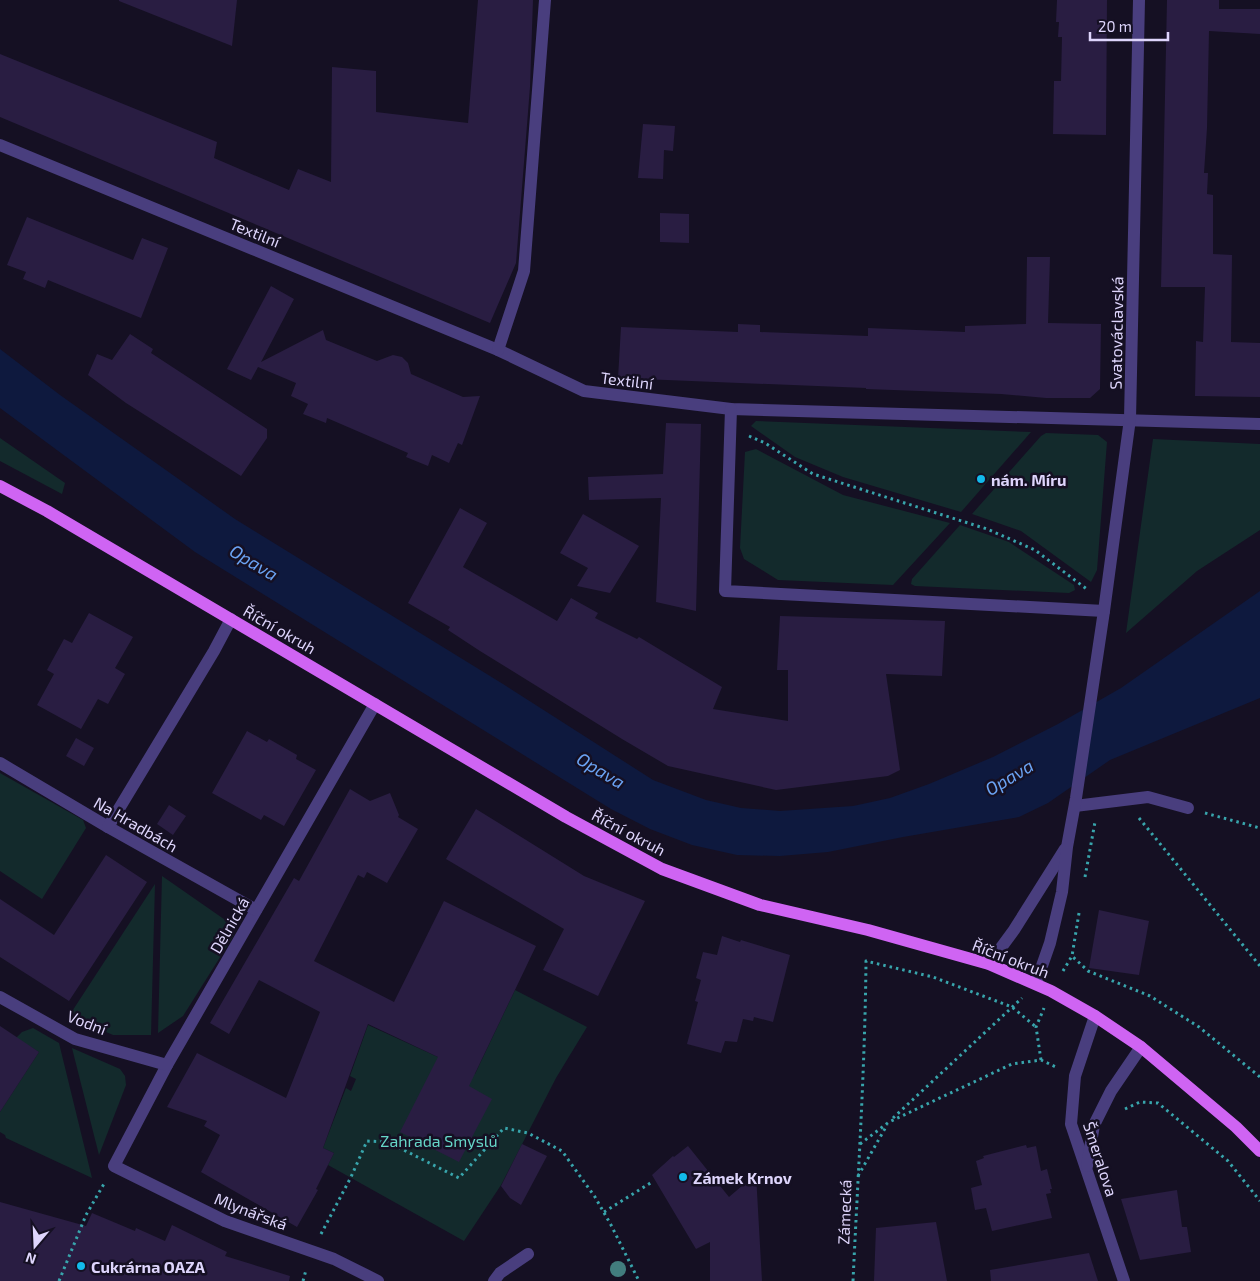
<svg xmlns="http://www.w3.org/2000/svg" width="1260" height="1281" font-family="'Exo 2',sans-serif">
<rect width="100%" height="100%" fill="#151023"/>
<!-- green -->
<g fill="#132a2c">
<polygon points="756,421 1031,432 961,512 843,477 795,457 751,426"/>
<polygon points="1046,433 1098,435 1107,442 1097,570 1091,582 1021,531 972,514 1041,436"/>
<polygon points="0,438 65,483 62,494 0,461"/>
<polygon points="1153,439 1260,444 1260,530 1197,571 1126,633"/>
<polygon points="756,449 843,495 950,523 893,585 778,580 744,559 740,548 745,452"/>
<polygon points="960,525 1009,542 1074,585 1075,590 1069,593 915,586 911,584 912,579"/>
<polygon points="0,773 83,820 86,828 42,899 0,871"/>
<polygon points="162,876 231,924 234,935 183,1016 158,1033"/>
<polygon points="155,884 151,1035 113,1035 69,1016"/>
<polygon points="515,990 587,1027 556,1078 501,1185 464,1241 328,1165 334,1153 323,1148 346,1088 351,1091 356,1079 350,1076 368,1025 475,1074"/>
<polygon points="33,1028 59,1043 92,1178 6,1138 5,1135 0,1132 0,1112 39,1052 16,1038 22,1032"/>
<polygon points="72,1048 120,1069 125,1076 126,1085 99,1155"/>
</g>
<!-- water -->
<polygon fill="#0e193e" points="0,349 60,395 235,519 503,684 653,780 706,800 741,808 780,811 853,806 890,798 929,784 993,757 1058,724 1121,688 1260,591 1260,698 1110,760 1048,803 1019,817 903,837 828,852 780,856 737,855 692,845 650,829 611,809 195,552 0,408"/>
<!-- building -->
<g fill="#291d42">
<polygon points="119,0 237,0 232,46 119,1"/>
<polygon points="478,0 533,0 530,87 516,263 490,323 0,117 0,54 217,142 214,158 289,190 298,169 331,182 332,67 376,71 376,112 468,123"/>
<polygon points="1057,0 1107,0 1106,135 1053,134 1054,81 1061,81 1062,37 1058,37 1059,22 1056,22"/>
<polygon points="1167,0 1219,0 1219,9 1260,9 1260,34 1209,31 1207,128 1204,173 1208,173 1207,194 1213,195 1213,254 1232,255 1231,342 1260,343 1260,397 1195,396 1196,341 1203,342 1205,287 1161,287"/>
<polygon points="643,124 675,126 673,151 664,150 663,179 638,178"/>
<polygon points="660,213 689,214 689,243 660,242"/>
<polygon points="27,217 133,260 142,238 168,248 141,318 48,280 45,288 23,279 26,272 7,265"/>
<polygon points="1027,257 1050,257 1048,323 1101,324 1100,389 1090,398 1046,398 1001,394 866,389 866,388 618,378 621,327 738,332 738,324 760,325 760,332 868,336 868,328 965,332 965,326 1026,324"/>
<polygon points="271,286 294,299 261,362 323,330 326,340 377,361 393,355 402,357 408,363 411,374 463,397 480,396 462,445 458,443 449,463 432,455 428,466 406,457 408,453 327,418 326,423 303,414 308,404 291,396 296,383 258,367 251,380 227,369"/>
<polygon points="130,334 153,349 151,353 267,429 267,438 241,476 126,403 88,375 97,354 112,360"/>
<polygon points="666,423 701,424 696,611 656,602 661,498 589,500 588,477 663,474"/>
<polygon points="460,508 487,523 463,567 557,621 571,598 598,613 595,618 637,639 639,637 722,687 713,709 788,721 788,670 777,670 780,616 945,621 942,676 886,674 900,770 888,776 776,790 668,766 622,739 480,651 448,630 450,627 408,603"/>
<polygon points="583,514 639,546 610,593 577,586 588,568 560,553"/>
<polygon points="89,613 133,637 115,668 125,674 108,704 98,699 81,729 37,705 54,674 47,670 64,639 72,643"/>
<polygon points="247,731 267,742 269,739 297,755 296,759 316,770 284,826 264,815 261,820 212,793"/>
<polygon points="76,738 94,748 84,766 66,756"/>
<polygon points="350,789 370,801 390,793 399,815 398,817 418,829 387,883 367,872 364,878 358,875 314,961 394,1002 444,901 536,946 469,1086 492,1099 459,1162 400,1132 438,1057 368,1024 323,1148 334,1153 316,1189 318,1190 297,1227 201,1172 220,1135 204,1126 207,1121 167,1107 197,1053 286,1098 320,1012 259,980 229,1034 210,1023 294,878 299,881"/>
<polygon points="169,805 186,816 173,835 157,824"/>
<polygon points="476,809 584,876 645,901 598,996 543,970 564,929 446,859"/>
<polygon points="106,855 147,882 69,1001 0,957 0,899 54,935"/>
<polygon points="1099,910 1149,921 1139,975 1089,968"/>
<polygon points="722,936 740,942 741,940 790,955 773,1022 754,1017 753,1021 743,1019 737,1042 725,1041 721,1053 687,1044 698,1002 695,1001 701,980 696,978 703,952 717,955"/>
<polygon points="0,1026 39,1052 0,1112"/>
<polygon points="522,1144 547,1156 521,1205 510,1198 501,1186"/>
<polygon points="1026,1145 1027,1148 1036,1146 1041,1171 1047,1169 1052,1189 1050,1189 1051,1193 1046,1194 1052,1218 992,1231 986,1208 975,1210 971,1188 982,1185 976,1161 984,1158 983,1156"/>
<polygon points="688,1146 729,1197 756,1174 762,1281 710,1281 710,1242 696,1249 652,1175 673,1156 674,1157"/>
<polygon points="1177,1190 1182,1227 1187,1227 1191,1252 1140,1260 1121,1199"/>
<polygon points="0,1202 86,1226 92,1213 135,1231 136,1228 165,1241 172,1225 227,1252 225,1256 290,1276 289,1281 0,1281"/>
<polygon points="936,1222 947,1281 874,1281 876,1228"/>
<polygon points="1089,1253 1098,1281 991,1281 990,1270"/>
</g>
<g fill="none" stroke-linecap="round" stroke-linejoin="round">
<!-- path -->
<g stroke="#38a5ac" stroke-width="3" stroke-dasharray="2.5 4" stroke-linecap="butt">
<polyline points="749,436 765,443 813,474 987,529 1035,550 1088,590"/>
<polyline points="1205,813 1260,828"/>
<polyline points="1139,818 1260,966"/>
<polyline points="1085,877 1095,822"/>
<polyline points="1079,913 1072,956 1088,971 1150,996 1199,1027 1260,1077"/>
<polyline points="1063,971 1072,956"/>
<polyline points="1041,1060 1036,1027 1044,1008"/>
<polyline points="1125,1109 1140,1102 1158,1103 1228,1161 1260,1201"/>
<polyline points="893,1118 1022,998"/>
<polyline points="860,1144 889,1122 1012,1064 1041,1060 1058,1068"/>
<polyline points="858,1176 887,1125"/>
<polyline points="604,1212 652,1182"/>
<polyline points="321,1234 351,1177 367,1141 388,1142 459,1178 504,1128 528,1133 562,1151 595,1197 611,1225 639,1281"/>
<polyline points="59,1281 86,1215 105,1182"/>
<polyline points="303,1281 306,1270"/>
<path d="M853,1281C858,1174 865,1067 866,961L933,977L1012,1007L1036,1027"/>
</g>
<!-- minor -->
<g stroke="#493e7e" stroke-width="12">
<polyline points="0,145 498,350 584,391 731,409 1260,424"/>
<polyline points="498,350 524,271 545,0"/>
<polyline points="731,409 725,591 1104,611"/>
<polyline points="375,704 167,1065 114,1166 225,1221 334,1259 378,1281"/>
<polyline points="0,763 108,827 256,910"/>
<polyline points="1075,806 1148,797 1188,808"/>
<polyline points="108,827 214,651 231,619"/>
<polyline points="989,964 1014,930 1065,849"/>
<polyline points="1036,983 1050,943 1062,892 1067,847 1076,798 1104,611 1130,419 1139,0"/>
<polyline points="0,997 75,1039 167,1065"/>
<polyline points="1095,1016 1075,1076 1071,1124 1124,1281"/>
<polyline points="1087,1166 1094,1125 1111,1091 1141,1047"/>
<polyline points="494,1281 500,1273 528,1254"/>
</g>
<!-- major -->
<polyline stroke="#cf64f3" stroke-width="12" points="0,486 47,511 566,817 662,869 760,905 868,930 989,964 1051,991 1095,1016 1141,1047 1236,1127 1260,1151"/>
</g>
<!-- trees -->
<circle fill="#427d7e" cx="618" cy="1269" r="8"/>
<!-- markers -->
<g fill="#12baea" stroke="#151023" stroke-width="2">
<circle cx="981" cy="479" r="5"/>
<circle cx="683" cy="1177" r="5"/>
<circle cx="81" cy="1266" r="5"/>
</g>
<g text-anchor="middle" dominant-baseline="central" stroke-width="5" stroke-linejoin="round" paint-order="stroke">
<!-- street labels -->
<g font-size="16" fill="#ded5fc" stroke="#151023">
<text transform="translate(255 232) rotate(22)">Textilní</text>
<text transform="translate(1116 333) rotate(-89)">Svatováclavská</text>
<text transform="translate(627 380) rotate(7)">Textilní</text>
<text transform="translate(280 629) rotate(30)">Říční okruh</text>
<text transform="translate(136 824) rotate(30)">Na Hradbách</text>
<text transform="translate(629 832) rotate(28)">Říční okruh</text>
<text transform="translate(229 925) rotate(-60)">Dělnická</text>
<text transform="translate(1011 958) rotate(21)">Říční okruh</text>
<text transform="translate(87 1022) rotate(21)">Vodní</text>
<text transform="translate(1101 1159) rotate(72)">Šmeralova</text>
<text transform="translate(251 1211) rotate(21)">Mlynářská</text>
<text transform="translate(844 1212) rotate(-88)">Zámecká</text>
</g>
<!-- poi labels -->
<g font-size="16" font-weight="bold" fill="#ded5fc" stroke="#151023" text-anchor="start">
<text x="991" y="479">nám. Míru</text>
<text x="693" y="1177">Zámek Krnov</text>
<text x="91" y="1266">Cukrárna OAZA</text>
</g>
<!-- park labels -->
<g font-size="16" fill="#66d6c8" stroke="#151023">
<text x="439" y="1140">Zahrada Smyslů</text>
</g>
<!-- water labels -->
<g font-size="18" font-style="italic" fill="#6ba3f4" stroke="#151023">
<text transform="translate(254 562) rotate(31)">Opava</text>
<text transform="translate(601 770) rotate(31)">Opava</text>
<text transform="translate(1009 777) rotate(-31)">Opava</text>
</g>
</g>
<!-- north arrow -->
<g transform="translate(35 1246) rotate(199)" stroke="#151023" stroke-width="4" paint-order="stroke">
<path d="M0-4L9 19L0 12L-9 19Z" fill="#ded5fc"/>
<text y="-8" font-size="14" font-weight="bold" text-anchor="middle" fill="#ded5fc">N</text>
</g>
<!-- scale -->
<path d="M1090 32v8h78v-8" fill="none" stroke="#ded5fc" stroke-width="2.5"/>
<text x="1098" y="32" font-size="15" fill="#ded5fc" stroke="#151023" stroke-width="4" paint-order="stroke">20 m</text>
</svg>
